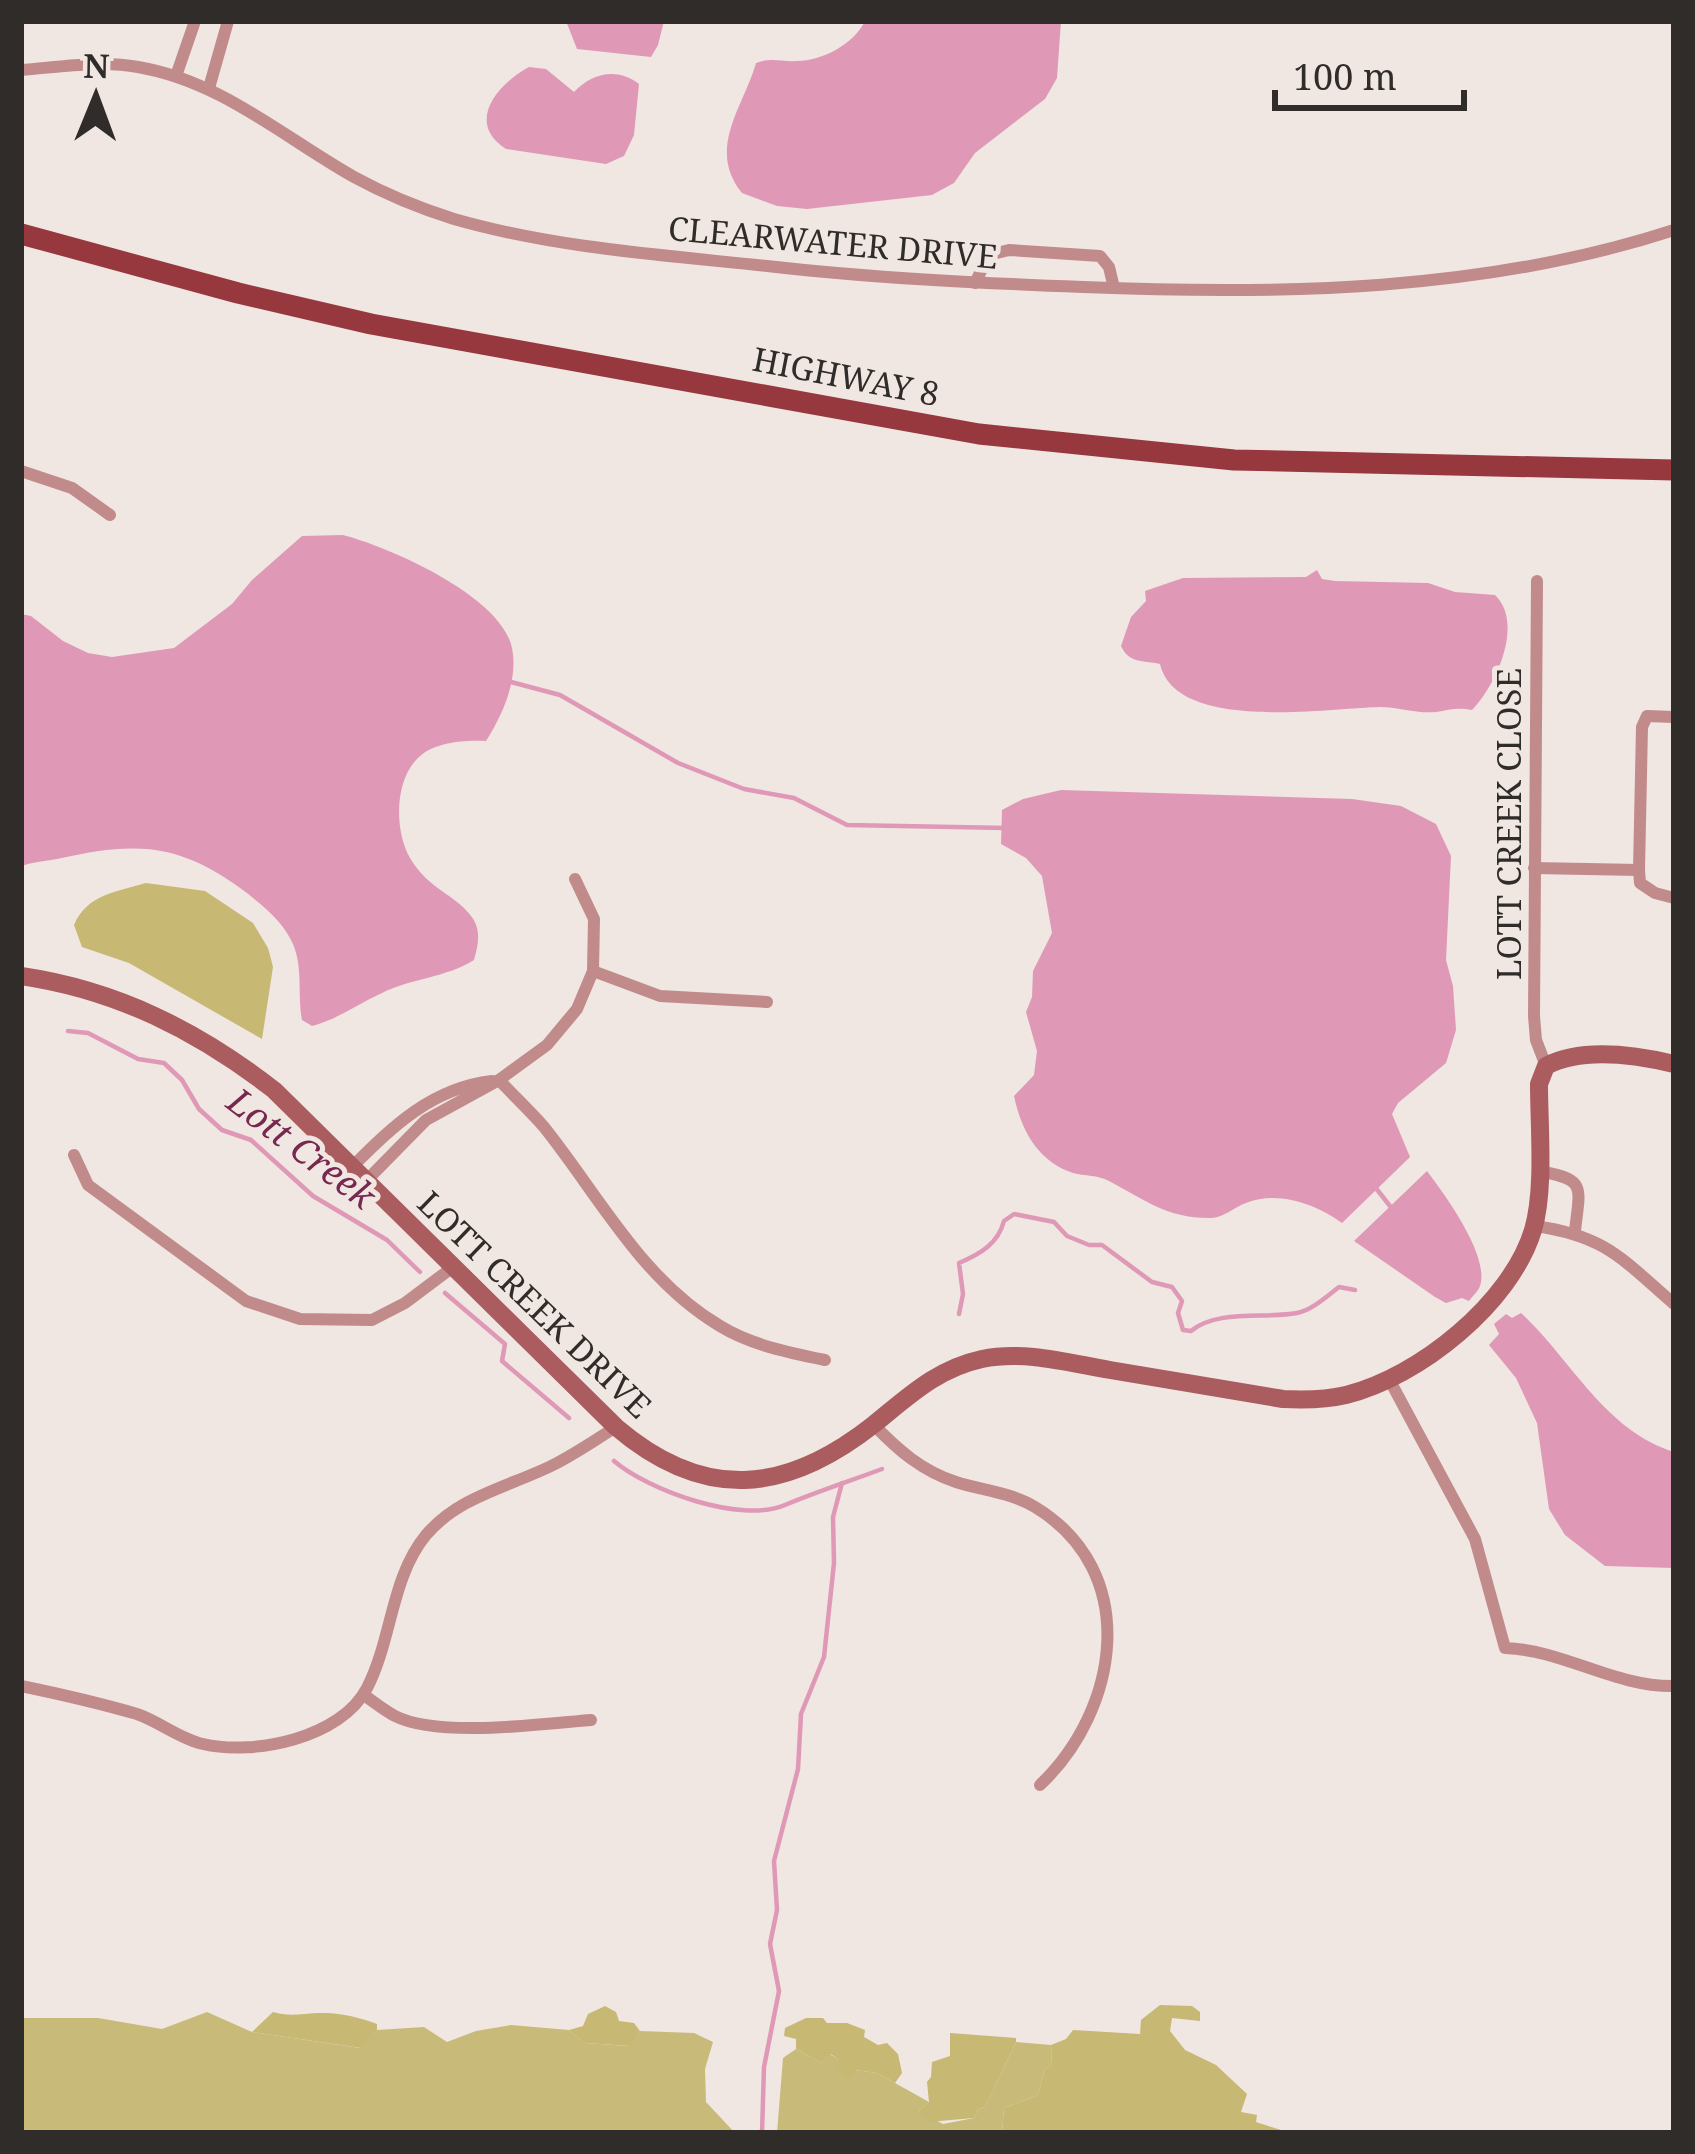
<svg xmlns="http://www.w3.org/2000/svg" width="1695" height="2154" font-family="'Noto Serif',serif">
<rect width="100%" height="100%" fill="#f0e6e2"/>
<!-- green -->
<g fill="#c8bb7a">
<polygon points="207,2012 252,2032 360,2048 377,2030 424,2027 447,2042 476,2031 511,2025 569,2030 585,2043 629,2046 640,2031 694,2033 713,2042 705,2069 706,2102 735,2133 21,2133 21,2018 98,2018 162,2029"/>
<polygon points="1016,2042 1051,2045 1052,2065 1045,2069 1038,2095 1004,2108 1002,2133 777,2133 783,2058 796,2049 821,2063 830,2054 855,2070 877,2073 929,2102 919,2111 943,2124 974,2118 978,2109 985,2107"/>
</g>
<!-- forest -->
<g fill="#c7b873">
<path d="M146,883L205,891L253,923L268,948L273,967L262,1039L129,963L82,947L74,925C87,894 117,892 146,883Z"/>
<polygon points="1160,2005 1192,2006 1200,2012 1200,2021 1172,2018 1170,2031 1185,2050 1216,2065 1247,2094 1241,2112 1257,2115 1256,2122 1284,2131 1002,2133 1004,2108 1038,2095 1045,2069 1052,2065 1051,2045 1066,2039 1073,2030 1140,2034 1141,2020"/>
<polygon points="605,2006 616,2012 619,2021 634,2023 640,2031 630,2046 585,2043 569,2030 583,2026 588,2014"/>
<path d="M273,2012C292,2018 306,2012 325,2013C342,2013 361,2018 377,2024V2030L361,2048L252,2032Z"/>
<polygon points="806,2018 823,2018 827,2023 847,2023 865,2030 864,2037 878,2045 887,2043 898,2054 902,2073 895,2083 877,2073 855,2070 849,2079 836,2068 839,2060 831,2054 821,2063 796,2049 796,2039 784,2036 785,2028"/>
<polygon points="950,2033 1016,2038 1016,2042 985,2107 978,2109 974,2118 928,2122 919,2111 929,2102 927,2082 931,2077 932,2062 950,2056"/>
</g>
<!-- water -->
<g fill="#df99b6">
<polygon points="566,21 664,21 658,45 651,57 577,49"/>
<path d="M865,21H1061L1057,78L1045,99L975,153L954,183L941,190L932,195L807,209L777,206L742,193C706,149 744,106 756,63C771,57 782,62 797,61C822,61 854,44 865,21Z"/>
<path d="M529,67L546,69L574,92C592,73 617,67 639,84L634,135L624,156L606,164L506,149C464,122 499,83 529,67Z"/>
<path d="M343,535C389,547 496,594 511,644C520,677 503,714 486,741C463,740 432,742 416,760C394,784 395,832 410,858C428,889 456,895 471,916C482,930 478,945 474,960C445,978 412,978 382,993C358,1004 338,1019 312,1026L302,1020C297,993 304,965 291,940C281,920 264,907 247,893C180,842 136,841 57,859C45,861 33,862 21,866V614L31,616L63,641L88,653L112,657L174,648L232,604L252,580L302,536Z"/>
<path d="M1317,570L1322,579L1335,581L1428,583L1455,592L1495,595C1525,624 1495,687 1472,710C1457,707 1449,710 1436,712C1418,714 1398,707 1380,707C1328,708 1176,733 1160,664C1143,660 1129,664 1121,646L1131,617L1146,601L1145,591L1183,578L1306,577Z"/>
<path d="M1061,790L1352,799L1401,806L1436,824L1451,856L1446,960L1453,986L1456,1030L1446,1063L1398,1103L1392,1114L1410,1157L1342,1223C1316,1204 1277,1190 1246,1203C1234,1207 1225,1217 1212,1218C1168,1219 1145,1200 1109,1181C1098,1175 1085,1176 1073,1173C1037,1161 1021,1129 1014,1096L1034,1075L1037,1051L1026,1012L1032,997L1033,971L1052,933L1042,876L1026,858L1001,844L1002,810L1023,799Z"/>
<path d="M1427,1171C1445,1195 1490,1256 1480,1286C1478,1292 1472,1296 1469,1301L1462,1298L1446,1303L1435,1297L1354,1241Z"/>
<path d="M1521,1313C1571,1359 1604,1430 1674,1452V1568L1605,1566L1565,1535L1549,1509L1537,1423L1516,1378L1489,1345L1499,1334L1494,1324L1506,1314L1512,1318Z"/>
</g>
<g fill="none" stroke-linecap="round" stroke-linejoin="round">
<!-- stream -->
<g stroke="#df99b6" stroke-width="4.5">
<polyline points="511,682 560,695 678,763 744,789 794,798 847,825 1007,828"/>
<polyline points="68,1031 88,1033 138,1059 164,1063 182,1080 199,1109 222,1130 251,1140 313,1196 387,1240 420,1272"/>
<polyline points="1375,1187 1390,1206"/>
<polyline points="445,1293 505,1344 502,1361 569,1418"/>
<path d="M959,1314L963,1294L959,1263C980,1254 998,1244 1004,1221L1014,1214L1054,1222L1067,1236L1089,1245H1102L1152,1282L1172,1287L1182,1301L1178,1313L1183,1330L1191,1331C1218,1309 1264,1319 1297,1313C1312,1310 1327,1296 1339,1287L1355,1290"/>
<path d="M614,1461C648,1490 740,1524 785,1505C816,1492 850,1481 882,1469"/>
<polyline points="762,2133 764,2067 779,1991 770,1944 777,1910 774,1861 798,1769 801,1714 824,1657 834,1563 833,1517 842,1483"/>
</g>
<!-- street -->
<g stroke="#c28b8b" stroke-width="12">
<path d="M21,70C60,67 100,60 138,67C221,81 283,137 354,177C387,195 419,208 454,219C555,248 663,255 767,266C872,278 977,283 1083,287C1281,295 1484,292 1674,230"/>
<polyline points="176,76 195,21"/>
<polyline points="209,88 228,21"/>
<polyline points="975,283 989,255 1009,250 1100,256 1109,267 1114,288"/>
<polyline points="21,471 72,488 110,515"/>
<polyline points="1537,581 1534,1016 1536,1040 1546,1066"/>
<polyline points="1674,717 1647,716 1642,727 1639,870 1640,883 1655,893 1674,898"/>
<polyline points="1534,868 1639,870"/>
<polyline points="593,971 660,996 767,1002"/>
<path d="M499,1080C514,1096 530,1111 544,1127C600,1197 641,1279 720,1326C751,1345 790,1353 825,1360"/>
<polyline points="74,1155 88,1185 246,1301 300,1319 372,1320 405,1303 453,1267"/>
<path d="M352,1167C393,1126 432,1088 492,1081"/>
<path d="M1538,1171C1587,1179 1580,1186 1575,1231"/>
<polyline points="366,1181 426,1120 499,1080 547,1045 577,1009 593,971 594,919 575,879"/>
<path d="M1535,1226C1606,1236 1622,1259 1674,1304"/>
<path d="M1389,1379L1475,1539L1505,1648C1564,1650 1614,1687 1674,1686"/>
<path d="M874,1425C898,1450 922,1471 956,1482C981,1490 1013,1493 1035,1507C1142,1572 1119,1710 1040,1785"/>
<path d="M21,1686C60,1694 99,1703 137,1714C160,1722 180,1739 203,1744C254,1756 341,1738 367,1688C392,1640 391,1577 426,1535C459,1496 509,1487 553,1465C575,1454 595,1440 616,1427"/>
<path d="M364,1695C374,1702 384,1710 395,1716C438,1738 542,1724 591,1720"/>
</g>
<!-- secondary -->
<path stroke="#aa5c5e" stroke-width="18" d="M21,976C117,990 198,1031 274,1090L616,1427C704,1502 785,1494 873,1425C908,1397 936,1369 982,1359C1024,1350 1069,1363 1110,1370C1167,1380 1225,1389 1283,1399C1304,1400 1325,1400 1346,1395C1419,1377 1511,1303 1533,1230C1545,1190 1539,1127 1539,1084L1546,1066C1582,1047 1636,1055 1674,1064"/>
<!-- primary -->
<polyline stroke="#97373e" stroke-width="21" points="21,234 238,293 371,324 979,434 1234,460 1674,470"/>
</g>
<g text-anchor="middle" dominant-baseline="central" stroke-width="10" stroke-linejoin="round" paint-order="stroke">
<!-- street labels -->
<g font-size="33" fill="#2f2c2a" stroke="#f0e6e2">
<text transform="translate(833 242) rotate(5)">CLEARWATER DRIVE</text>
<text transform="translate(846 376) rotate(11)">HIGHWAY 8</text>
<text transform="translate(1508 824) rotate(-90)">LOTT CREEK CLOSE</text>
<text transform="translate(535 1304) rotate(44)">LOTT CREEK DRIVE</text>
</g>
<!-- water labels -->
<g font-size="36" font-style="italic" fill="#78274f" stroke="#f0e6e2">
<text transform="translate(302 1148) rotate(37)">Lott Creek</text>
</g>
</g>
<!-- border -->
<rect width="1695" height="2154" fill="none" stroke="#2f2c2a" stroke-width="48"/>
<!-- north arrow -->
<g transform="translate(96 96) rotate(1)" stroke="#f0e6e2" stroke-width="9" paint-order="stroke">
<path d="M0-9L21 45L0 30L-21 45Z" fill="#2f2c2a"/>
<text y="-18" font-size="33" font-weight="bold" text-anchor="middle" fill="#2f2c2a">N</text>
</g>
<!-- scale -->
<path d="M1275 90v18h189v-18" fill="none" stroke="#2f2c2a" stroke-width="6"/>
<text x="1293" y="90" font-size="36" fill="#2f2c2a" stroke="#f0e6e2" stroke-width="9" paint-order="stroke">100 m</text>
</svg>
